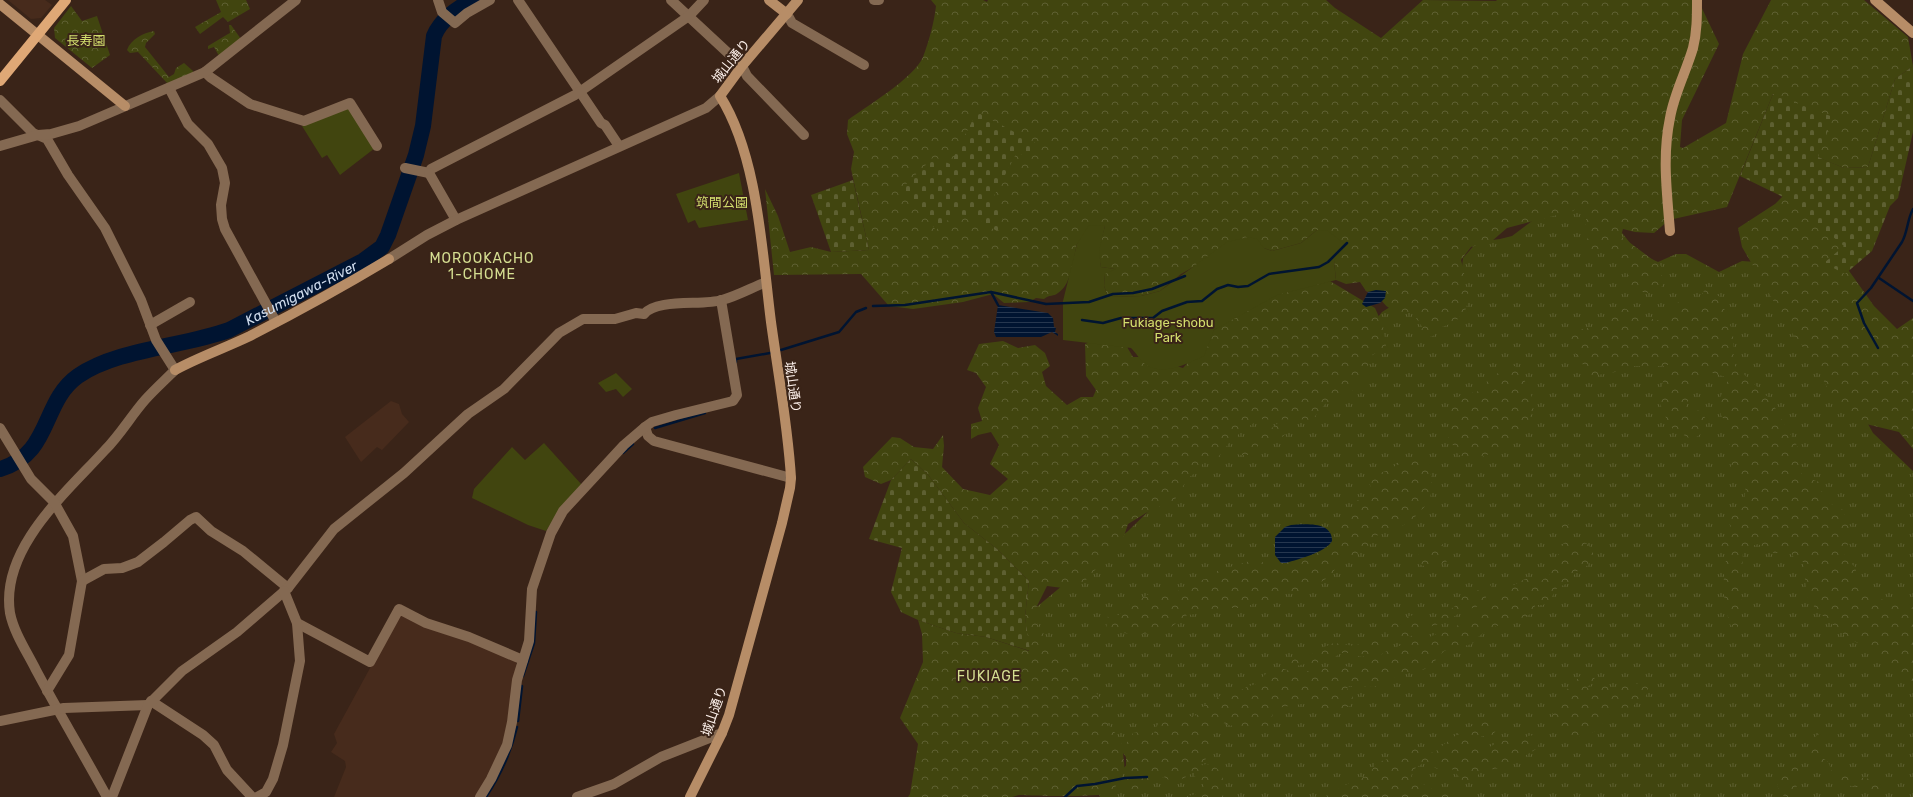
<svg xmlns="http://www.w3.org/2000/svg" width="1913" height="797" font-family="Rubik,'Noto Sans JP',sans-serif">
<defs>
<pattern id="grass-tufts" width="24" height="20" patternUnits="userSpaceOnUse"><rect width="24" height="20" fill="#41450f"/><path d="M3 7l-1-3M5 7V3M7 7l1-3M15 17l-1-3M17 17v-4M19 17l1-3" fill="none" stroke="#5e6032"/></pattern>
<pattern id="forest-crowns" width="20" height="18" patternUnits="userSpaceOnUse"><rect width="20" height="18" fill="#41450f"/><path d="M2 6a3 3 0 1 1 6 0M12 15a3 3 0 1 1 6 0" fill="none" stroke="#5e6032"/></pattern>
<pattern id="cemetery-stones" width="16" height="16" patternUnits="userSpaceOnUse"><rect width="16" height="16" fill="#41450f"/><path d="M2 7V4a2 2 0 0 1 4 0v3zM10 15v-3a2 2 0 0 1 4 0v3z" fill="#5e6032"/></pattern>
<pattern id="water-rules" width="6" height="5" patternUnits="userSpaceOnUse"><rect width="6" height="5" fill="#001431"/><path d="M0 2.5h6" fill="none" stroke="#26374f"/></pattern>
</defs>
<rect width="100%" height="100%" fill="#3a2418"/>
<!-- built -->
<g fill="#472b1c">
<polygon points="8,0 45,0 52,5 41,18 31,19"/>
<polygon points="391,401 399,404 402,414 409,422 382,450 377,447 361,462 345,437"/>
<polygon points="402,614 515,660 517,665 503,746 488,777 476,797 334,797 346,767 345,761 331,752 337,743 334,734 399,615"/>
</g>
<!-- grass -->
<polygon fill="url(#grass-tufts)" points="1588,189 1637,252 1658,262 1676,254 1686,254 1719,272 1742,261 1770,263 1853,397 1873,433 1913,471 1913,797 1100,797 1098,791 1130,762 1027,632 1033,610 1128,531 1239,424 1370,327 1382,312 1398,302 1461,277 1463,258 1477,242 1500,239 1512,236 1532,221"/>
<!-- forest -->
<g fill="url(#forest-crowns)">
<polygon points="216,0 246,0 250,9 228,22 223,17 200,34 195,27 221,12"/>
<path d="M931,0H983L987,2L988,0H1326L1335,8L1381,38L1423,0L1496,1L1497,0H1698L1719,44L1682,120L1680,147L1683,148L1726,123L1743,54L1771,0H1864L1908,37L1913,66L1895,79L1868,167L1844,168L1817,157L1773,94L1727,207L1669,220L1654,233L1635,232L1623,229L1621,236L1661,266L1663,285L1658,291L1646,293L1631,288L1627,272L1607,249L1597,253L1583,254L1579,247L1589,237L1585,228L1587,212L1580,204L1573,211L1507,228L1492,241L1471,247L1461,260L1464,272L1465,287L1468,289L1469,299L1465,311L1455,322L1442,327L1433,336L1420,340L1416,331L1423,328L1416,318L1420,309C1402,316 1388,313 1378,295L1366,291L1360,282L1346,284L1336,280L1334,261L1317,230L1301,243L1272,251L1264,248L1202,262L1181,274L1160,291L1141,296L1108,297L1104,286L1105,273L1115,269L1101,267L1098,251L1105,226L1077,244C1073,259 1072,284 1058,293C1053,297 1050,294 1044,299L1036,298L1029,302L1004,303L993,294L963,302L913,309L889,306L861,274L774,275L765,189L778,216L790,252L811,247L831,252L869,250L851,169L854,152L847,134L848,120C868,105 913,79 923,57C929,41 934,23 936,6Z"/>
<polygon points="71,6 82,21 97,16 110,55 92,68 55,38 54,28"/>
<polygon points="229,25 231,25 241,39 219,56 214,47 208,49 208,46 228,34 230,33"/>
<path d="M154,31L155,34L146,43L145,47L169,77L174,74L176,68L184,63L193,71V73L168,84L138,52L130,53L127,50C131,39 143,33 154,31Z"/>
<polygon points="1804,175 1852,223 1842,261 1874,306 1897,329 1913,318 1913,449 1899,432 1866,424 1835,403 1810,354 1794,336 1742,247 1738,228 1775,204"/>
<path d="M1330,281L1375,308L1383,326L1386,346L1371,356L1365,377L1349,394L1325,404L1312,420C1294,418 1278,421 1259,419L1232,439L1216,460L1203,462L1199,470L1188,478L1174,501L1151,510L1128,524L1122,542L1102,555L1096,569L1084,582L1063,588L1047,586L1035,610L1038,625L1050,644L1083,675L1100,698L1101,704L1109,714L1108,724C1122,741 1122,740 1124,762C1126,775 1117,789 1105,794C1092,797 1036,796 1019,795L1012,797H908L910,794L918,744L900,718L923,662L922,634L918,620L956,633L986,637L1029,651L1025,617L1029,581L997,549L964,523L929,476L911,459L891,480L881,484L865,477L863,467L892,437L900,438L914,447L933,449L943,435L944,446L942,467L963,489L990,495L1008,479L990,464L999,445L991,432L978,435L971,439V424L982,421L978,408L986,387L976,373L967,370L979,344L1003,341L1018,348L1035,345L1045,353L1050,366L1042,372L1046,386L1067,405L1081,397H1093L1096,390L1086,376L1085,344L1099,339L1124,342L1133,357H1145L1183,368L1198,351L1203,338L1239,312L1270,295Z"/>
<path d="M1706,288L1720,297L1733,333L1734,365L1770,399L1800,451L1802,476L1819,482L1825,501L1842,509L1852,530L1844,557L1855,567L1860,586L1883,600L1909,603L1913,608V685L1897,672L1884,664L1882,655L1848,638L1817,611L1807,596L1803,562L1795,559L1790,552L1774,553L1758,544L1743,549L1742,577L1739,587L1743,609L1737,630L1732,629C1722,602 1722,582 1727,554L1720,551V542L1731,526L1726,520L1734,510L1744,507L1746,482L1731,470L1729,429L1721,415L1719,400L1729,378L1706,371L1691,391L1685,410L1693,412L1700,410L1706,419L1705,431L1692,440L1670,427L1658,399L1665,375L1684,361L1664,366H1631L1615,372L1591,376L1569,345L1573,331L1587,328L1599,330L1608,314L1624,308L1642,317L1662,321L1681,299L1701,310L1700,297Z"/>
<path d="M1515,366C1523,376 1536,398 1533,411C1532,414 1529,419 1527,422C1514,445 1492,454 1468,462L1458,454L1448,437L1453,422L1449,405L1460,396L1479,391L1485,383L1502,370Z"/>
<path d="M1278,423H1289L1290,430L1282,437H1272L1267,446H1258C1252,455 1247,457 1237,454L1240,444L1251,441L1255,433L1267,432Z"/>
<path d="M1416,456L1429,467L1432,480L1430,501L1412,520L1395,530L1380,532C1370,546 1358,558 1340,558L1332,575L1304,593L1284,594L1272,602L1259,601L1244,608H1219L1211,612L1187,615L1166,631L1141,634L1121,633L1106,629L1108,616L1119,615L1126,606L1155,591L1175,593L1186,585L1208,578L1214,572L1256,559L1268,565L1284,560L1299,563L1307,552L1333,546L1339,541L1341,527L1351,515L1354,502L1371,494L1370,484L1373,476L1393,468L1400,460Z"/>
<polygon points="1553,519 1564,521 1570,526 1570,528 1567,529 1550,523 1530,523 1535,520"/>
<path d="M1574,538L1586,543L1593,550V558L1588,565L1576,572L1568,583L1557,588L1550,600L1543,605H1535L1534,612C1513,625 1488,622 1472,644L1444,651L1434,662L1425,669L1391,678L1374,687L1349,686L1347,689L1352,692L1353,700L1350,706L1332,712L1323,713L1313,702L1277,708L1273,713L1270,725C1252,732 1238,728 1220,722C1201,737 1215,742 1207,757C1201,767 1184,782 1172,781C1170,781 1167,779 1164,777C1149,781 1151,789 1131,789L1126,782V744L1133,733L1145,731L1154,733C1160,710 1187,721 1202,713L1204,705L1220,696L1233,694L1249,686L1260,683C1263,672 1273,671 1282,668L1289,671L1292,674L1339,665L1355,668L1369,663L1385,652L1413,640L1427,638L1461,624L1512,586L1525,579L1532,577L1540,582L1550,574L1558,556V549L1564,543Z"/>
<path d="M1437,543L1442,544L1443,547L1441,551L1442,553L1447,551L1452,556L1451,559L1440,565L1434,563L1424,566L1419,564L1416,558C1420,552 1426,549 1433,550L1436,548Z"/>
<polygon points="1489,583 1492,588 1490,592 1481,604 1476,607 1462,611 1446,622 1432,626 1401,641 1395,641 1393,637 1395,631 1384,633 1381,630 1404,618 1413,615 1428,621 1443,615 1459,603 1463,596 1470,592 1477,591 1482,585"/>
<path d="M1377,639L1384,640L1386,644L1384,650L1362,657L1348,653H1340C1327,665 1320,661 1305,664C1298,665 1293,668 1286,669L1285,664L1293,658L1321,651L1324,647L1334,643L1355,646L1367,640Z"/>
<path d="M1593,672L1595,681L1586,688L1604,683L1611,690L1625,681L1633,684L1643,683L1648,688L1646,696L1631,707L1611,711C1606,717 1601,727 1595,731C1578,741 1559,740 1549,722L1562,692L1569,688L1580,676Z"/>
<path d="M1499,718L1501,724L1491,737L1482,736L1475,743L1477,750C1496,749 1498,735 1520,742L1528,736L1534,735L1539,741L1538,748L1506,767L1481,771L1474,780H1462L1452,769H1438L1423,763L1413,770L1411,777L1439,793L1455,790L1462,795L1461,797H1324L1351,782L1369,775L1376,763L1394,757L1411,747L1434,753C1453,736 1472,722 1499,718Z"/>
<path d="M1821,730H1826L1827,733L1818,741L1823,748V758L1828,762L1832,771L1847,772L1859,777L1880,781L1883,789C1874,791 1873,789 1865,787C1862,787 1859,787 1856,787C1830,783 1819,770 1806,749Z"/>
<path d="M1794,761L1798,763C1799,769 1797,777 1796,783C1796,787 1799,792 1798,797H1783L1784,794L1791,792V786L1787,784L1780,792L1777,785Z"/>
<path d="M1206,764C1224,767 1225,781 1223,797H1183L1201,793L1204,786L1201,780H1196L1194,772L1200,766Z"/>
</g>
<!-- cemetery -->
<g fill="url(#cemetery-stones)">
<polygon points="1913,66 1913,132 1898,198 1890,206 1872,251 1845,274 1824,263 1844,246 1789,200 1740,176 1773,94 1833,117 1818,157 1844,168 1868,167 1895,79"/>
<path d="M977,112L1035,143L1028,158L1017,152L993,198L997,208L1005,213L997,231C968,215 963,205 936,230L902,188L934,157L950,164Z"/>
<polygon points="853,180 869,250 831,252 811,195"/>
<polygon points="911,459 929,476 964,523 997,549 1029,581 1025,617 1030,651 986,637 956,633 918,620 901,612 891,592 902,548 869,539 891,480"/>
</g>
<!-- green -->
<g fill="#41450f">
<polygon points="348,107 375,148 340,175 327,155 322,158 302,126"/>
<polygon points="739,173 748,220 699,228 695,220 688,223 676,194"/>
<path d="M1089,225L1105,226L1099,251L1101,267L1116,269L1105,274L1104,286L1108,297L1141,296L1160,291L1227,242L1248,237L1257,239L1264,248L1272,251L1301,243L1317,230L1328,231L1346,245L1334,261L1336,280L1277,295L1214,330L1204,356C1186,364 1165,376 1146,365C1141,361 1136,353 1131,348L1063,340V301L1077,244Z"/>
<polygon points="616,373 632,389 623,397 616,389 606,392 598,383"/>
<polygon points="544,443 582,485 562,506 546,531 528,525 472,498 474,489 512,447 525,460"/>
</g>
<!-- water -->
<g fill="url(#water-rules)">
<polygon points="1376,290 1386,291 1385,298 1380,303 1366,307 1362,304 1368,292"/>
<polygon points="998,305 1048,313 1053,318 1054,327 1056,328 1055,332 1058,334 1058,336 1052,332 1041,337 996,337 994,332"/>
<path d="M1291,525C1304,524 1333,521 1332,541C1326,552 1299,559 1286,563H1281L1275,555V537L1285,527Z"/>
</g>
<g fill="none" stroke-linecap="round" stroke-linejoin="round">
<!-- stream -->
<g stroke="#001431" stroke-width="2.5">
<polyline points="1879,278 1913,301"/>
<polyline points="991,292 998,305"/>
<polyline points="873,306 905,305 991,292 1046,304 1089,302 1113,294 1133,293 1152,289 1185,276"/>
<polyline points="1082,320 1103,323 1121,318 1153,318 1162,311 1187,302 1202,301 1217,289 1228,285 1238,287 1248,286 1269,274 1319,267 1328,262 1347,243"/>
<path d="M1878,348L1864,323L1857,303L1871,288L1902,242C1908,231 1907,220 1913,209"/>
<polyline points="781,350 839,332 856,312 866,308"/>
<polyline points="736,362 736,359 770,353"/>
<polyline points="655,428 705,413"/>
<polyline points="623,453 633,444"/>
<polyline points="523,676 534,643 536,612"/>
<polyline points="518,721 522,686"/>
<path d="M486,797C500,776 511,752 517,727"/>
<polyline points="1065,797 1077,786 1095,784 1125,778 1147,777"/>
</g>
<!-- river -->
<path stroke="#001431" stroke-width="16" id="s1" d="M0,469C52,454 41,402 78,376C117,349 182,347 229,330L363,261L382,247L388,235L416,155L423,126L434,36C441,19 457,9 472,0"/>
<!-- street -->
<g stroke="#846952" stroke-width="10">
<polyline points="438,0 442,12 455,23 467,13 490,0"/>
<polyline points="518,0 601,123 605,125 619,146"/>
<polyline points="671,0 742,66 747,76 804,135"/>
<polyline points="874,0 879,0"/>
<polyline points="787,14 792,23 864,65"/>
<polyline points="205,72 210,77 250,104 304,121 350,103 377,146"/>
<polyline points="169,88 188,124 208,144 222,168 225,183 221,205 222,219 225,229 276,322"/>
<path d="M0,100L33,133L47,139L68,175L105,228L141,300L156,340L175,370C165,380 154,390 145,400C131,416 120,435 105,450C67,492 0,548 10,613C14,633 27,652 36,670C59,713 84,755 107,797"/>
<polyline points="0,146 38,135 51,134 79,126 205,72 296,0"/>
<polyline points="405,168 429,173 431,169 575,95 689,16 704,0"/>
<polyline points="429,173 456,220"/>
<polyline points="389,259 427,235 456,220 706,108 720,96"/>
<polyline points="150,325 190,302"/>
<polyline points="645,427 648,436 654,441 791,478"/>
<polyline points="0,428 31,479 54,502 73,536 82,581 69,655 47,691"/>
<polyline points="82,581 104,569 122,568 138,562 164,542 190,520 196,517 211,531 243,551 288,588"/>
<polyline points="297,623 370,662 399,609 426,623 469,637 523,660"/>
<polyline points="151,701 203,735 214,745 227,770 252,797"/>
<polyline points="0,721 64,708 148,705"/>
<path d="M112,797L148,705L182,671L237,632L288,588L334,529L404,473L468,414L504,389L559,333L583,319H615L636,313L644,314C657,298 703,306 722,300C737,296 751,288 766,282"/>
<polyline points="257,797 266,792 273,779 283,745 300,661 297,623 284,591"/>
<polyline points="480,797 491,779 507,745 512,722 517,680 529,641 532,589 551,533 563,511 624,445 645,427 652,422 676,415 733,401 737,395 721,300"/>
<polyline points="577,797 614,784 661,757 722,733"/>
</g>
<!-- secondary -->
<g stroke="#b78d67" stroke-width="10">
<polyline points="769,0 787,14"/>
<polyline points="1875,0 1913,33"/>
<polyline points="0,4 125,106"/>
<path d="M1670,231C1667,193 1662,156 1670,118C1674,94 1686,72 1693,48C1697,32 1697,17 1697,0"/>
<path d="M175,370C199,357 225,348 250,336C297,312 344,286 389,259"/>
<path d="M690,797L722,733L729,715L782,523L790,488L791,478C788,426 778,373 771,322C762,252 758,156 720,96L742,66L798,0"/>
</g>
<!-- primary -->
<polyline stroke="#dfa876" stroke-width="10" points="0,81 66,0"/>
</g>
<g text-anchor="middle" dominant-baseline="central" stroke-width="4" stroke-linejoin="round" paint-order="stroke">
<!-- park labels -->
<g font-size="13" fill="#d3de6d" stroke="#3a2418">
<text x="86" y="40">長寿園</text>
<text x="722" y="202">筑間公園</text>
<text x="1168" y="322">Fukiage-shobu<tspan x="1168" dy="15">Park</tspan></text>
</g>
<!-- street labels -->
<g font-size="13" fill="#fef2ec" stroke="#3a2418">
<text transform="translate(731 61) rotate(-51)">城山通り</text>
<text transform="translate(793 387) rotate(82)">城山通り</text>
<text transform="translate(714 711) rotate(-71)">城山通り</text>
</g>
<!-- neighbourhood labels -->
<g font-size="14" letter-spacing="1" fill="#d5de91" stroke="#3a2418">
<text x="482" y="258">MOROOKACHO<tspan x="482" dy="16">1-CHOME</tspan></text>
<text x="989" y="676">FUKIAGE</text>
</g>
<!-- water labels -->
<g font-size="14" font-style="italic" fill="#d0ddee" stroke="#3a2418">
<text stroke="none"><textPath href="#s1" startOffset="365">Kasumigawa-River</textPath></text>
</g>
</g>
</svg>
